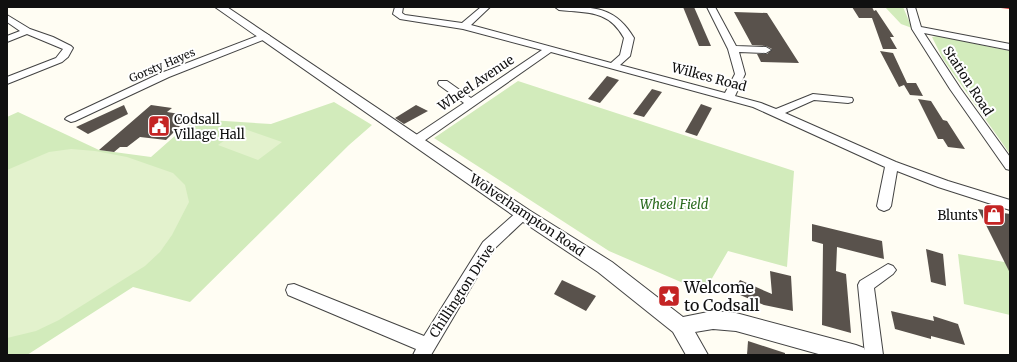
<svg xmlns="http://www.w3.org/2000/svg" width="1017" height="362" font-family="Merriweather,serif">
<rect width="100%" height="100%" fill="#fffdf3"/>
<!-- green -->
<g fill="#d2ebbb">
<polygon points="885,7 903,7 912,28 901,24"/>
<polygon points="937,36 1010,51 1010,154 943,59 932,37"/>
<polygon points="518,81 794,171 787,267 728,251 704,292 609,251 434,138"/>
<polygon points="334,102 372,125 349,145 190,302 133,287 27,355 7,355 7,117 18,112 99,150 151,157 194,119 271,124"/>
<polygon points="958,254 1010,263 1010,315 964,304"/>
</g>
<!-- pitch -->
<g fill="#e3f2cd">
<polygon points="242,128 282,142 258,160 218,145"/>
<polygon points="71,149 95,151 127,157 173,173 185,185 189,202 172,235 160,252 145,266 59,320 36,331 7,338 7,170 49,152"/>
</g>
<!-- building -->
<g fill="#59524c">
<polygon points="683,7 694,7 711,46 699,46"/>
<polygon points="852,7 872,7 874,11 876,10 894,37 890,37 897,49 883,49 872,18 859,18"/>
<polygon points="734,12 767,13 799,63 761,62 757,54 767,54 772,49 766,46 752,45"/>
<polygon points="880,51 893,53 907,83 916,83 923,96 910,95 904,85 899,87"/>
<polygon points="607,76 619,80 600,103 588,99"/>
<polygon points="652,89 662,92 644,117 633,114"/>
<polygon points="918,99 931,101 943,120 947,121 965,149 948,147 943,139 938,139"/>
<polygon points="701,104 712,108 697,136 685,132"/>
<polygon points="124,105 128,114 88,134 76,127"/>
<polygon points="151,105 172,108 167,112 186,115 182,117 188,118 166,140 140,137 127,147 120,147 114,152 99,150"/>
<polygon points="416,105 428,111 404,124 395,118"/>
<polygon points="978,209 1010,214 1010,273"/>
<polygon points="812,224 882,241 884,259 837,247 836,271 846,274 851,333 822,325 823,244 812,241"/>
<polygon points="926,249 943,254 946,286 931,282"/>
<polygon points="770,271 791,276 793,311 764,305 733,292 740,280 772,294"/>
<polygon points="562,280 596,296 586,311 554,294"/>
<polygon points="891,311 934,321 933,316 958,324 965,345 931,336 931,339 895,329"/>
<polygon points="748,341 785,353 785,355 747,355"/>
</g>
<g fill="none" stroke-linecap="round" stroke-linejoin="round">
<!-- minor casing -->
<g stroke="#434343" stroke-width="2">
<g id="minor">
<path d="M395,7H403L402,13L405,15L462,23L481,7H490L471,25L611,63L620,55L624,38C609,10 588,13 559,10L555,7C590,7 614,4 634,38L630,56L620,65L725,93L735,74L728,49L707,7H715L736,46L766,47L771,50L766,53L739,52L745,74L735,96L761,103L776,109L813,94L852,98L853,100L852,102L848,103L814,100L785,113L896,162L948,181L1010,200V210L938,187L897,171L891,206L889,209L884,211L879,209L877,206L885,167L753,107L551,52L421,143H413L411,140L413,137L464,103L439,85L438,83L439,81H447L471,98L542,50L463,29L400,19L393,14Z"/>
<polygon points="907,7 915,7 921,27 1010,44 1010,50 924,33 960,88 1010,157 1010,170 1006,169 950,89 912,29"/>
<polygon points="7,15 30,29 53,37 71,46 73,48 68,57 62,62 7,84 7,77 56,58 63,49 27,34 7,42 7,36 20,31 7,22"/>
<polygon points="265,33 270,36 268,38 169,77 75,121 71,122 65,119 67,117 161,73"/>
<polygon points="523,209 528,211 530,214 528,217 493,250 431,355 413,355 416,349 288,295 286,290 288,285 294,284 424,336 483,242 518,211"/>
<polygon points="888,264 893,266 896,270 893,274 874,288 883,355 865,355 858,285 860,281"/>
</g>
</g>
<!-- tertiary casing -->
<g stroke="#434343" stroke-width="2">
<polygon id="tertiary" points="215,7 227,7 529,210 612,262 683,317 713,311 736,313 856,345 864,348 867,355 822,355 736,331 713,329 695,332 708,355 686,355 673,332 598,272 517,218"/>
</g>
<!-- minor -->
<use href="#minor" fill="#fff" fill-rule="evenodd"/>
<!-- tertiary -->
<use href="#tertiary" fill="#fff" fill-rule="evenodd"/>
<!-- rail -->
<polyline stroke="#c42424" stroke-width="2" points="1001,7 1010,8"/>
</g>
<!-- icons -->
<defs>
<g id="civic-square" transform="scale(1.15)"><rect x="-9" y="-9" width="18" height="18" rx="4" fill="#c42424" stroke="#fff"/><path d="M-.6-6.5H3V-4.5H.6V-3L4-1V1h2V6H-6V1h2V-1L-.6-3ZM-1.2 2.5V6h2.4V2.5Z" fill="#fff"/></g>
<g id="shop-square" transform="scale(1.15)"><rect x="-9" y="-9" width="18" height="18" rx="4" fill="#c42424" stroke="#fff"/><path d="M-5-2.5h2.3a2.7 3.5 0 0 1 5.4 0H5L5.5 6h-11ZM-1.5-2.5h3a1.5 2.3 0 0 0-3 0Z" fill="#fff"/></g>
<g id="sight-square" transform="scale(1.15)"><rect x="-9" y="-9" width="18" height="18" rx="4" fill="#c42424" stroke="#fff"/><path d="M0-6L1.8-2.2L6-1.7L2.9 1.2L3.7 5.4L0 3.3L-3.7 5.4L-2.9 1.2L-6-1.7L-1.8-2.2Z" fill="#fff"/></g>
</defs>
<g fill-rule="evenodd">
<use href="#civic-square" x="159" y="126"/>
<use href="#shop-square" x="994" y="215"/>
<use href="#sight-square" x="669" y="296"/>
</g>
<g text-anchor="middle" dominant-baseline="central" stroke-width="4" stroke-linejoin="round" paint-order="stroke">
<!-- far-street labels -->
<g font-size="11" fill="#101010" stroke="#fff">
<text transform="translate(162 65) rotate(-23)">Gorsty Hayes</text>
</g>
<!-- street labels -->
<g font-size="13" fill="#101010" stroke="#fff">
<text transform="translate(709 77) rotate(15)">Wilkes Road</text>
<text transform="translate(968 81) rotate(57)">Station Road</text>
<text transform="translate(476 83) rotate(-34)">Wheel Avenue</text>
<text transform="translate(527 215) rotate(34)">Wolverhampton Road</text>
<text transform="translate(462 291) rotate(-57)">Chillington Drive</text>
</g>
<!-- poi labels -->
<g font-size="13" fill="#101010" stroke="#fff" text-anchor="start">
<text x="174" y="119">Codsall<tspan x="174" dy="15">Village Hall</tspan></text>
<text x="978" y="215" text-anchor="end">Blunts</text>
</g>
<!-- park labels -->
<g font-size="13" font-style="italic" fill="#2a6a1e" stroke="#fff">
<text x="674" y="204">Wheel Field</text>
</g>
<!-- near-poi labels -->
<g font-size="16" fill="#101010" stroke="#fff" text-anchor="start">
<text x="684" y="287">Welcome<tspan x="684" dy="18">to Codsall</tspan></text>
</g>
</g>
<!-- border -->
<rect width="1017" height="362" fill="none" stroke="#101010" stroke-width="16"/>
</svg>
